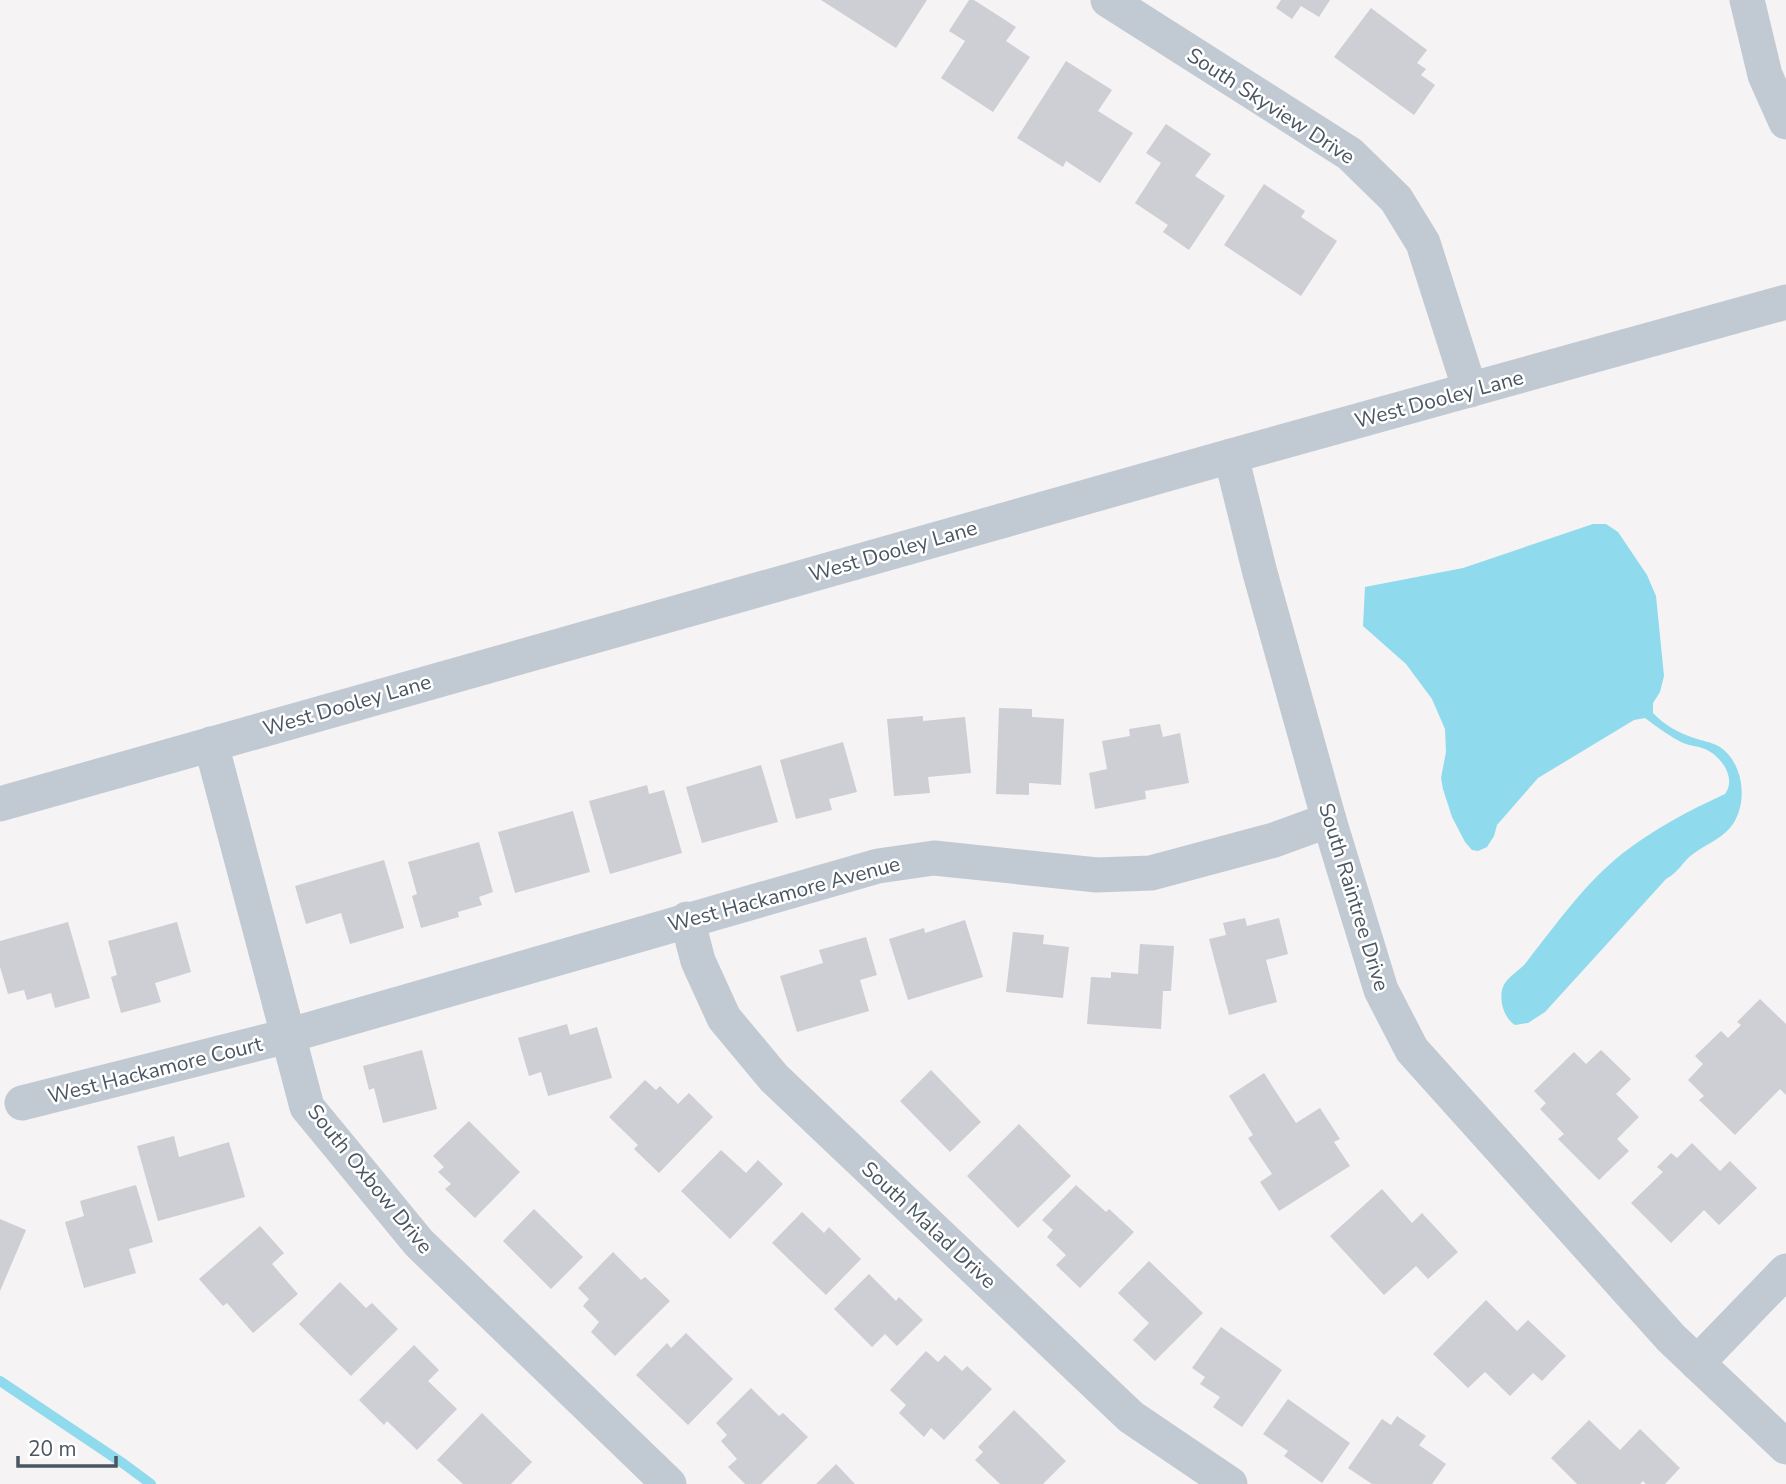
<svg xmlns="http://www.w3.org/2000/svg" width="1786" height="1484" font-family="'Nunito Sans',sans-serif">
<rect width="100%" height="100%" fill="#f5f3f3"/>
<!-- water -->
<path fill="#90daee" d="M1593,524H1606L1618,532L1647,575L1656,596L1664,676L1660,692L1653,703V713C1664,725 1679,733 1694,738C1702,741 1712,742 1720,747C1745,764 1749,807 1729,829C1719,840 1705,845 1693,854C1683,861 1678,873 1666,879L1545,1012L1528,1023L1515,1025C1503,1018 1497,995 1505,983C1511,974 1522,969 1528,960C1558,922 1585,883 1623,853C1654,829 1690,810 1725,794C1737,778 1721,756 1705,749C1698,746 1690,746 1683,743C1669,736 1657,727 1645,718L1634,720L1538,778L1497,825L1494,836L1487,847L1478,851L1472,850L1465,842L1452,817L1443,789L1441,778L1446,752L1445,729L1432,699L1406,664L1363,626L1365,587L1463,568Z"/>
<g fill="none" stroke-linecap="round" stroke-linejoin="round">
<!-- stream -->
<polyline stroke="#90daee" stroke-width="10" points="0,1381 124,1464 151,1484"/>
</g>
<!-- building -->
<g fill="#cdcfd5">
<polygon points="821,0 927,0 896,48"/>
<polygon points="969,0 974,0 1016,27 1006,41 1030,57 993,112 941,78 965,41 949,31"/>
<polygon points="1281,0 1330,0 1319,17 1301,6 1292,19 1276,8"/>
<polygon points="1371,8 1427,50 1417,63 1426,69 1421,75 1435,85 1414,115 1334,57"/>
<polygon points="1066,61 1112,90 1098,111 1133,133 1100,183 1066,161 1063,167 1017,138"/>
<polygon points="1166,124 1211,154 1195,176 1225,196 1189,250 1163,232 1168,225 1135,203 1161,163 1146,153"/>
<polygon points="1264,184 1305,211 1301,217 1337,241 1301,296 1224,245"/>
<polygon points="999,708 1032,709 1032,717 1064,719 1061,785 1029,783 1029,795 996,794"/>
<polygon points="923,716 923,721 965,717 971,773 928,777 930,793 894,796 887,719"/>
<polygon points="1160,724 1163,737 1180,733 1189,783 1145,791 1146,799 1095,809 1089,773 1107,769 1102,741 1130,736 1129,729"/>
<polygon points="843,742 857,792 829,799 832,810 796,819 780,760"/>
<polygon points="761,765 778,822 702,843 686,787"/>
<polygon points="647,785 649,794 664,790 682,853 610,874 589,801"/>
<polygon points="573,811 590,872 515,893 498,832"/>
<polygon points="479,842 493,892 479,897 482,905 458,912 459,917 421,928 412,896 417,894 408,862"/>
<polygon points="384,860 404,928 350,944 341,913 306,924 295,886"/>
<polygon points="1245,918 1247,926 1279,918 1288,954 1266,960 1277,1002 1229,1015 1209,939 1226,935 1223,923"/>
<polygon points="965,920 983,977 908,1000 889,939 924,928 925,933"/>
<polygon points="68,922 90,998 55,1008 51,993 27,1000 24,990 8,994 0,967 0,941"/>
<polygon points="177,922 191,972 155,983 161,1002 121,1013 111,977 117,975 108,941"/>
<polygon points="1013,932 1044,935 1043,944 1069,947 1063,998 1006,992"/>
<polygon points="866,937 877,975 860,980 869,1011 797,1032 780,976 823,963 819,950"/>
<polygon points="1140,944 1174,946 1171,991 1163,991 1161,1029 1087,1024 1091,977 1111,978 1111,972 1138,974"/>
<polygon points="1760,999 1786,1024 1786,1095 1780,1089 1735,1135 1699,1100 1704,1096 1688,1080 1703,1064 1695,1056 1721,1031 1728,1038 1741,1025 1737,1022"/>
<polygon points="567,1024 570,1035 597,1027 612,1078 548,1096 541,1072 529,1076 518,1038"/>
<polygon points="422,1050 437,1109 383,1123 374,1088 369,1090 363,1066"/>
<polygon points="1601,1050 1631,1079 1616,1094 1639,1117 1617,1139 1629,1151 1599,1180 1558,1139 1564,1134 1540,1109 1546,1103 1534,1091 1574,1052 1586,1064"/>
<polygon points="931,1070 981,1122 950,1152 900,1101"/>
<polygon points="1264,1073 1296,1123 1320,1108 1340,1139 1334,1142 1350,1166 1279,1211 1260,1182 1272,1174 1248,1138 1253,1135 1229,1096"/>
<polygon points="645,1080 656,1090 660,1086 678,1104 689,1093 713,1117 659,1173 634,1149 638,1145 609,1117"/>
<polygon points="469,1121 520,1172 475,1218 445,1189 451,1184 438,1172 444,1167 433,1156"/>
<polygon points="1019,1124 1071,1176 1018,1228 967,1176"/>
<polygon points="174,1136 179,1157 229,1142 245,1197 158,1221 137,1146"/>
<polygon points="1692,1143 1720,1171 1730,1161 1757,1188 1719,1225 1704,1210 1671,1243 1631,1203 1663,1172 1657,1167 1671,1153 1677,1158"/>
<polygon points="721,1150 746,1173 758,1160 783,1184 730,1239 681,1191"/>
<polygon points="136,1185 153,1242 129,1249 136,1273 84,1288 65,1222 84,1216 80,1201"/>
<polygon points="1076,1185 1106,1212 1109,1209 1134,1232 1080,1288 1056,1265 1066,1255 1047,1237 1053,1230 1042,1220"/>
<polygon points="1382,1189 1412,1223 1422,1213 1458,1252 1428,1279 1416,1266 1384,1295 1330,1236"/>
<polygon points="534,1209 583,1257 551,1289 503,1241"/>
<polygon points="802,1212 824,1233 829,1227 861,1259 826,1295 772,1243"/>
<polygon points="0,1219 26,1230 0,1291"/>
<polygon points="260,1226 284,1253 272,1264 298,1294 253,1333 227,1303 223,1306 199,1279"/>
<polygon points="613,1252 641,1280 645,1277 670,1301 615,1356 591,1332 599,1322 583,1306 589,1299 578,1288"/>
<polygon points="1149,1261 1203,1313 1155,1361 1133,1340 1149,1323 1118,1293"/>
<polygon points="869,1274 896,1301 899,1297 923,1320 897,1346 885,1334 872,1347 834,1309"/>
<polygon points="340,1282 366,1308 372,1303 398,1329 351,1376 299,1324"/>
<polygon points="1486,1300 1517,1331 1528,1320 1566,1356 1542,1381 1533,1373 1510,1396 1485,1372 1468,1388 1433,1354"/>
<polygon points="1221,1327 1282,1370 1242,1427 1213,1407 1220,1397 1200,1384 1205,1377 1192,1368"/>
<polygon points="686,1333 733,1379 688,1425 636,1375 667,1343 671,1348"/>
<polygon points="414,1345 439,1370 428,1381 457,1409 417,1450 387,1421 384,1425 359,1400"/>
<polygon points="926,1351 938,1362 945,1355 962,1371 967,1366 992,1389 944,1440 931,1428 924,1437 899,1413 906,1405 890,1390"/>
<polygon points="751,1388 779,1416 783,1413 808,1437 761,1484 745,1484 728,1467 737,1459 721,1441 727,1435 716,1423"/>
<polygon points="1288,1399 1350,1443 1322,1483 1284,1456 1288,1451 1263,1434"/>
<polygon points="1014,1410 1066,1461 1043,1484 1000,1484 975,1460 983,1452 978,1447"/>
<polygon points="482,1413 532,1462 511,1484 463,1484 437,1460"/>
<polygon points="1397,1416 1426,1436 1419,1445 1446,1464 1432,1484 1372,1484 1348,1468 1382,1419 1391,1425"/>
<polygon points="1589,1420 1620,1450 1640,1429 1680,1468 1665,1484 1646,1484 1643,1481 1640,1484 1577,1484 1551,1458"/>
<polygon points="836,1464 855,1484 816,1484"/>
</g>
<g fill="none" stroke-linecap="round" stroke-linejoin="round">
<!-- minor -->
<g stroke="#c1cad2" stroke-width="35">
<polyline points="1108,0 1350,154 1396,199 1423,243 1470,390"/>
<polyline points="1747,0 1765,75 1786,122"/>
<polyline points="1231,456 1260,573 1329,820 1381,990 1412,1050 1671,1338 1786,1447"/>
<polyline points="211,744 307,1107 419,1243 669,1484"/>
<polyline points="0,804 1231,456 1786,302"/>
<polyline points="687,919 698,961 724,1018 774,1078 1131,1417 1230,1484"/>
<polyline points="22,1103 287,1036 878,866 934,858 1097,875 1151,873 1274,840 1329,820"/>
<polyline points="1697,1363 1786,1271"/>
</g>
</g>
<g text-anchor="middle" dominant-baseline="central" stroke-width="5" stroke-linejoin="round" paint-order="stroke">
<!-- street labels -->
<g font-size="21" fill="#4a5661" stroke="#fff">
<text transform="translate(1271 106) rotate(33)">South Skyview Drive</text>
<text transform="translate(1439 399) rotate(-15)">West Dooley Lane</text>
<text transform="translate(893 551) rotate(-16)">West Dooley Lane</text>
<text transform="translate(347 705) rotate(-16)">West Dooley Lane</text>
<text transform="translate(784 894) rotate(-15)">West Hackamore Avenue</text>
<text transform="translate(1354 897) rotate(73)">South Raintree Drive</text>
<text transform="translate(155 1070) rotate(-14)">West Hackamore Court</text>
<text transform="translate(370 1179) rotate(51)">South Oxbow Drive</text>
<text transform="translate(929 1225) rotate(43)">South Malad Drive</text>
</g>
</g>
<!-- scale -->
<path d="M18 1456v10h98v-10" fill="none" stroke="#4a5661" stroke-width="3.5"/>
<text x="28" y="1456" font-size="21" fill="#4a5661" stroke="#ffffff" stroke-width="5" paint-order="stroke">20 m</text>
</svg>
